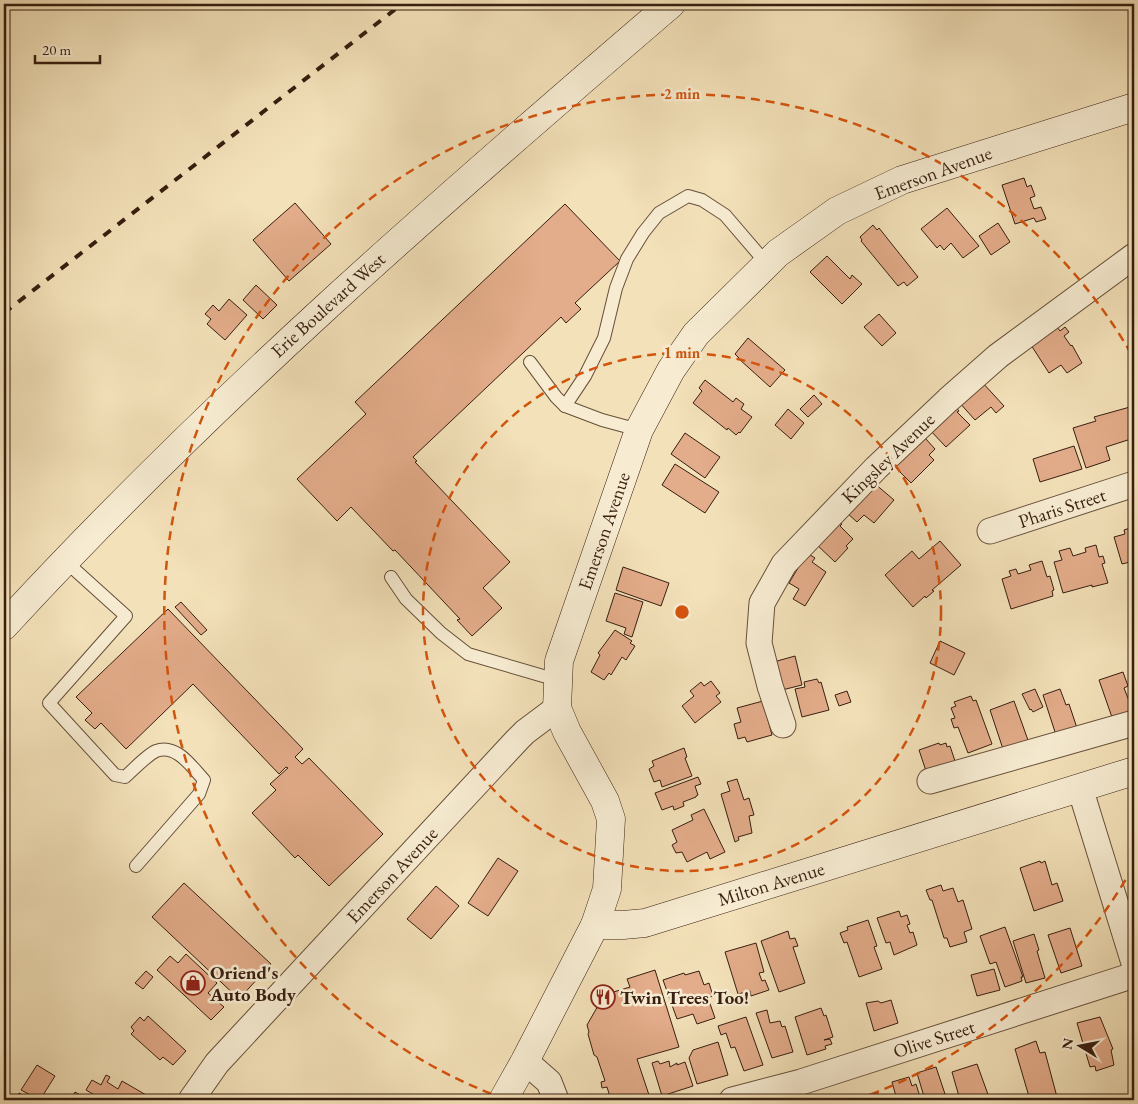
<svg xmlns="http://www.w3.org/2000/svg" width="1138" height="1104" font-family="'EB Garamond',serif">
<rect width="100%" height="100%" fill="#f3e1b9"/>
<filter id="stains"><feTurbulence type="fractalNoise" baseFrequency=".004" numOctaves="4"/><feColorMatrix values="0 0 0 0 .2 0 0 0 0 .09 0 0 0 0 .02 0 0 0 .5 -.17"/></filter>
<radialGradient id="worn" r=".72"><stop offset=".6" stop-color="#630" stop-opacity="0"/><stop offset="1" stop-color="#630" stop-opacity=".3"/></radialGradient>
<!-- building -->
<g fill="#e3ac8a" stroke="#371e10">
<polygon points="1024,178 1027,187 1031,185 1035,196 1030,198 1034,209 1041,207 1046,219 1036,222 1034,218 1015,224 1002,185"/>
<polygon points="295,203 331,244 289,281 253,240"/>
<polygon points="565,204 620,261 575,303 581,309 566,323 561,317 413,457 417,461 415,462 510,562 483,588 502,608 472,636 457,620 460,619 395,550 393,551 351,507 337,521 297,479 366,414 355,402"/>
<polygon points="947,208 979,246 963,258 951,243 944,250 940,245 937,248 921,229"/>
<polygon points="998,223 1010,242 991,255 979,236"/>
<polygon points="873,225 877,230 879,228 918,277 907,286 904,282 898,286 861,241 862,240 860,237"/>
<polygon points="827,256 850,279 852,275 862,284 842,304 810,272"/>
<polygon points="256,285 277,305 263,319 243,300"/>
<polygon points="229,299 247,315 225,340 207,324 211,319 205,314 213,305 219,311"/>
<polygon points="879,314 896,333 882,346 864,327"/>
<polygon points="1057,327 1060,331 1065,327 1069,332 1064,336 1071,346 1072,345 1082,363 1067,373 1061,365 1049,373 1031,345"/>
<polygon points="748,338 785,370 770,387 739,359 739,358 735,354"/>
<polygon points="705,380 733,402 736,398 744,404 741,409 752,417 740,433 739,432 736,435 728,428 727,430 693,403 702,391 699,388"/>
<polygon points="981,381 1004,406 996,413 991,407 975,420 958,401"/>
<polygon points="814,395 822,404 808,417 800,409"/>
<polygon points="1134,403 1134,438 1106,447 1110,460 1086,468 1073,428 1096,421 1094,417 1130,407 1129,405"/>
<polygon points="954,405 959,411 957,412 970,425 946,447 929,429"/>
<polygon points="788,409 804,423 791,439 775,425"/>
<polygon points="685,433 720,457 705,478 671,454"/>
<polygon points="925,438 935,449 929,455 934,460 911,483 893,465"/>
<polygon points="1074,446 1082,469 1040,482 1033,459"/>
<polygon points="675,464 719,492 705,513 662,485"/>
<polygon points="874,483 894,500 874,523 864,515 857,522 847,513"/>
<polygon points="838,521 842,524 840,526 853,539 846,546 848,548 835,562 816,544"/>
<polygon points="1133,527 1134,561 1122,564 1114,537 1125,534 1124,530"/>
<polygon points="940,541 961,565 932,590 934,591 926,598 925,596 913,607 885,575 912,551 919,559"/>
<polygon points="1096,545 1099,557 1103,556 1105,563 1102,564 1108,583 1092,587 1092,585 1063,593 1054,562 1062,560 1059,551 1070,548 1073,556 1086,552 1085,548"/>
<polygon points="807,553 815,558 812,562 826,572 805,606 793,599 799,589 789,583"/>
<polygon points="1042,561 1047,577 1050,576 1054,590 1052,591 1053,596 1011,609 1002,579 1011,576 1009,571 1016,569 1018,574 1031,570 1029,565"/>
<polygon points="623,567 669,583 661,606 616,590"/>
<polygon points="615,593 643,602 632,637 624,634 626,628 606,621"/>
<polygon points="181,602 207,630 201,635 175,607"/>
<polygon points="168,609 303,749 295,757 302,764 309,758 383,834 329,886 298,855 295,858 252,813 276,790 270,784 288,768 286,767 279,774 193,684 126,749 101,723 95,729 85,720 92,713 76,697"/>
<polygon points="615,630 632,641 630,643 635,646 626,660 622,657 611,675 609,673 604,680 591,672 600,655 598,653"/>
<polygon points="940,641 965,653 954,675 930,663"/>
<polygon points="795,656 802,685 778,691 770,663"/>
<polygon points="1123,672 1128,686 1124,688 1133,711 1114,723 1099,680"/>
<polygon points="817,679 819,683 821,682 829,710 802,717 795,689 805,687 804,682"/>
<polygon points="711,681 720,693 716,696 721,702 695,723 682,706 694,696 690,691 701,682 704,686"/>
<polygon points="1035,689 1043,707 1033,712 1031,709 1030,710 1022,694"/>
<polygon points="1060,689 1066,705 1069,704 1077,728 1056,735 1043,695"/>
<polygon points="847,691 851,702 839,706 835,695"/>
<polygon points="971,696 973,701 976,700 992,744 968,753 958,727 954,728 951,719 955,718 951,708 956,706 954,702"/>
<polygon points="763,701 772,735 747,742 745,737 738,739 734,724 741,722 737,708"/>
<polygon points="1014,701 1029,743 1004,752 990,710"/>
<polygon points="939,743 940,745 946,743 947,747 950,746 956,764 927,774 919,750"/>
<polygon points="684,748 687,757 685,758 692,776 662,787 660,780 654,782 649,769 654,766 652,761"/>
<polygon points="698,777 701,784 695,786 698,795 696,796 696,797 683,802 684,806 674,810 673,806 662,810 655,793"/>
<polygon points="737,779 744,800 749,798 754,815 749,816 752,833 738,837 739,840 735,842 721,794 730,791 727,782"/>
<polygon points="704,809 725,852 710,859 707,852 687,862 682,852 676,853 672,845 677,842 672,830 693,820 691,815"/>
<polygon points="498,858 518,871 488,916 468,903"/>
<polygon points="1040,861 1041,863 1045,861 1052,885 1057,883 1063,901 1034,911 1020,868"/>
<polygon points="184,883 271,964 239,999 152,917"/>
<polygon points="941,885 943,891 953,888 958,902 963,900 972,929 964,932 967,942 950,947 947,938 944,938 932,900 930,900 926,890"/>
<polygon points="436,886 459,906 431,939 407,919"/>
<polygon points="899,911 901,917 907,915 910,924 907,925 910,933 913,932 917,945 894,955 890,942 886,943 877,918"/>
<polygon points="868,920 877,946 874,947 882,969 859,977 847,942 844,943 840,933 848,930 847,927"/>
<polygon points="1005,927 1023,977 1021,977 1022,981 1005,987 996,962 990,964 980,936"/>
<polygon points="1070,928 1082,966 1061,973 1048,935"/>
<polygon points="788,931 790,939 795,938 798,946 793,947 805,983 779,992 761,941"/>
<polygon points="1034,934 1039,950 1037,951 1045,978 1026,983 1013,941"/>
<polygon points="756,943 764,972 759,973 762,981 765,980 769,990 751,996 750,991 738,994 725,952"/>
<polygon points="186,954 217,983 208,993 224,1007 211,1020 157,970 170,956 178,963"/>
<polygon points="994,969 1000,990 977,996 971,975"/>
<polygon points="655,970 679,1047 637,1059 650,1098 643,1100 611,1100 607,1087 602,1088 601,1082 605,1081 597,1057 594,1055 588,1034 589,1032 587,1025 599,1004 597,997 630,987 627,979"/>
<polygon points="146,971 153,977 143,989 135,983"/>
<polygon points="699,971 704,985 709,983 713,996 708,998 715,1018 697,1024 693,1014 677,1019 663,980 684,973 685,975"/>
<polygon points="891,1000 898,1023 874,1031 866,1003 878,1001 881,1003"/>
<polygon points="821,1008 824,1016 826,1015 833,1037 824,1040 830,1039 832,1044 825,1046 826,1049 807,1055 795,1017"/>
<polygon points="767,1010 770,1023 780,1021 782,1027 785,1026 793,1052 772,1058 756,1013"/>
<polygon points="148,1016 186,1051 173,1065 163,1057 160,1060 131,1034 134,1031 131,1027 140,1017 144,1021"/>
<polygon points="746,1017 763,1065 744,1071 735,1047 731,1048 726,1033 721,1035 718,1026"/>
<polygon points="1100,1017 1113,1049 1111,1050 1114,1065 1096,1071 1095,1066 1090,1067 1077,1023"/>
<polygon points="1036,1041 1040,1053 1045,1052 1057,1097 1047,1100 1030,1100 1015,1049"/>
<polygon points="718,1042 728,1075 697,1084 689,1058 693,1050"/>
<polygon points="658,1061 660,1064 669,1061 670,1067 677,1063 677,1065 685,1062 693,1086 662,1096 652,1063"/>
<polygon points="977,1064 990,1100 960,1100 952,1072"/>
<polygon points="37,1065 55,1076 40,1100 21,1090"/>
<polygon points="936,1067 947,1100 925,1100 917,1073"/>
<polygon points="106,1075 110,1077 107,1082 118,1089 122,1081 153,1099 103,1100 86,1090 92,1080 101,1085"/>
<polygon points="909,1077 912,1086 916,1084 921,1100 897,1100 892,1082"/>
<polygon points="75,1092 89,1100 71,1100"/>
<polygon points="877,1092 878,1097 881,1096 883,1100 858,1100 857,1098"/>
<polygon points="19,1093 32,1100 15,1100"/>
</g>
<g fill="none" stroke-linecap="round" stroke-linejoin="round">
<!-- lane casing -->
<g stroke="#664f3a" stroke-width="14">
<g id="lane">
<polyline points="530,362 556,397 565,406 602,420 639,430"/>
<polyline points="565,406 585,376 604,338 616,288 627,259 643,233 659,213 688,196 702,200 725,215 767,264"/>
<path d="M64,560L126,616L49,703L115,775L125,777C133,770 147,755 156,751C176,743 192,767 204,780L199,794L136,866"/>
<polyline points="391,577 406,599 441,633 468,654 557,680"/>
</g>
</g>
<!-- street casing -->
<g stroke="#664f3a" stroke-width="27">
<g id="street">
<polyline points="990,531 1134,484"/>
<polyline points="783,725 770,686 759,643 762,603 784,564 876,468 948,400 998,356 1134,256"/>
<polyline points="930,781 1134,723"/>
<polyline points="1080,788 1134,963"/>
<polyline points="525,1061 549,1082 556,1100"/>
<polyline points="191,1100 217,1063 517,740 525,732 557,708"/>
<polyline points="732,1100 801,1082 1134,975"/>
</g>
</g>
<!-- secondary casing -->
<g stroke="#371e10" stroke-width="29">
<g id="secondary">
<path d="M4,626C210,402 440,202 671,4"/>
<polyline points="595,925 623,925 645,923 1134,771"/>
<polyline points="503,1100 525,1061 595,925 607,889 611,819 605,801 567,732 557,708 559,661 639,430 671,370 696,334 778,253 837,211 902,180 1134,107"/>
</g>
</g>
<!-- lane -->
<use href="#lane" stroke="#f7ecd2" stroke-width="12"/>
<!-- street -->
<use href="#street" stroke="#f7ecd2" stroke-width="25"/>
<!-- secondary -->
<use href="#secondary" stroke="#f7ecd2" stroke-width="28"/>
<!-- rail -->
<polyline stroke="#371e10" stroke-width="4" stroke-dasharray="9 9" stroke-linecap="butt" points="4,313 402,4"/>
</g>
<!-- distance rings -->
<g fill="none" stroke="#d6530c" stroke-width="2.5" stroke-dasharray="9 6">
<circle cx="682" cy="612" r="259"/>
<path d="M1133 867A518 518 0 0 1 859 1099M505 1099A518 518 0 1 1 1133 357"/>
</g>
<!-- icons -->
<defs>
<g id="shop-ring" transform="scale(1.25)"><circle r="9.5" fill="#f7ecd2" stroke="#8f2418" stroke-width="1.5"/><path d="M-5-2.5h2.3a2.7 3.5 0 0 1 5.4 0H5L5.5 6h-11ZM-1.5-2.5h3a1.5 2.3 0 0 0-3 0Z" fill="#8f2418"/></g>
<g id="restaurant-ring" transform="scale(1.25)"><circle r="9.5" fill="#f7ecd2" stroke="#8f2418" stroke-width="1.5"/><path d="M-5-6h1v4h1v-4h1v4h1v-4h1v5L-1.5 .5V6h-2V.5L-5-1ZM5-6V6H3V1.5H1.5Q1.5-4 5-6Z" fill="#8f2418"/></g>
</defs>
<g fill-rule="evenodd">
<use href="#shop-ring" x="193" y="983"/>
<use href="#restaurant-ring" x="603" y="997"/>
</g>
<g text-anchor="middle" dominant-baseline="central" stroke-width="5" stroke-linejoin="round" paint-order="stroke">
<!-- street labels -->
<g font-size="19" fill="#371e10" stroke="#f7ecd2">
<text transform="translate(933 173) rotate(-20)">Emerson Avenue</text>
<text transform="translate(328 305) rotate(-42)">Erie Boulevard West</text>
<text transform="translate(888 458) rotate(-44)">Kingsley Avenue</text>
<text transform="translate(1062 508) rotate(-18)">Pharis Street</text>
<text transform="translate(604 531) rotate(-71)">Emerson Avenue</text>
<text transform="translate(392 875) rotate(-47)">Emerson Avenue</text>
<text transform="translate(771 884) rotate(-17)">Milton Avenue</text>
<text transform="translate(934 1039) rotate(-18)">Olive Street</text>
</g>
<!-- poi labels -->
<g font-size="19" font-weight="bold" fill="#371e10" stroke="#f7ecd2" text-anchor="start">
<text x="210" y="972">Oriend's<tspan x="210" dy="22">Auto Body</tspan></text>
<text x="620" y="997">Twin Trees Too!</text>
</g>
</g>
<circle cx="682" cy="612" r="8" fill="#d6530c" stroke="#f7ecd2" stroke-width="2.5"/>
<g font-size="15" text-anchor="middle" font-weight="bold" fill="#d6530c" stroke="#f7ecd2" stroke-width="5" stroke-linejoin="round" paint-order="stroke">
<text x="682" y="99">2 min</text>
<text x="682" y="358">1 min</text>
</g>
<!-- margin -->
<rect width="1138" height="1104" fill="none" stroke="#f3e1b9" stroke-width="20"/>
<rect x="5" y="5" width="1128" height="1094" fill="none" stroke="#371e10" stroke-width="2.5"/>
<rect x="10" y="10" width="1118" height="1084" fill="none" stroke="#371e10"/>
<!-- north arrow -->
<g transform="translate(1080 1046) rotate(280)" stroke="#f7ecd2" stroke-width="4" paint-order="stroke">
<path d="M0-4L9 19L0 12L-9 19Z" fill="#371e10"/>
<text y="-8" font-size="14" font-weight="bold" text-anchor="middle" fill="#371e10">N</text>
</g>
<!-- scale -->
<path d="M35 55v8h65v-8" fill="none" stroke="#371e10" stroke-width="2.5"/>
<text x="42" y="55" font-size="15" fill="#371e10" stroke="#f7ecd2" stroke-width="4" paint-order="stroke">20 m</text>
<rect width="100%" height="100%" filter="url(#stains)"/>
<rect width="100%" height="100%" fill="url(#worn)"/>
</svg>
